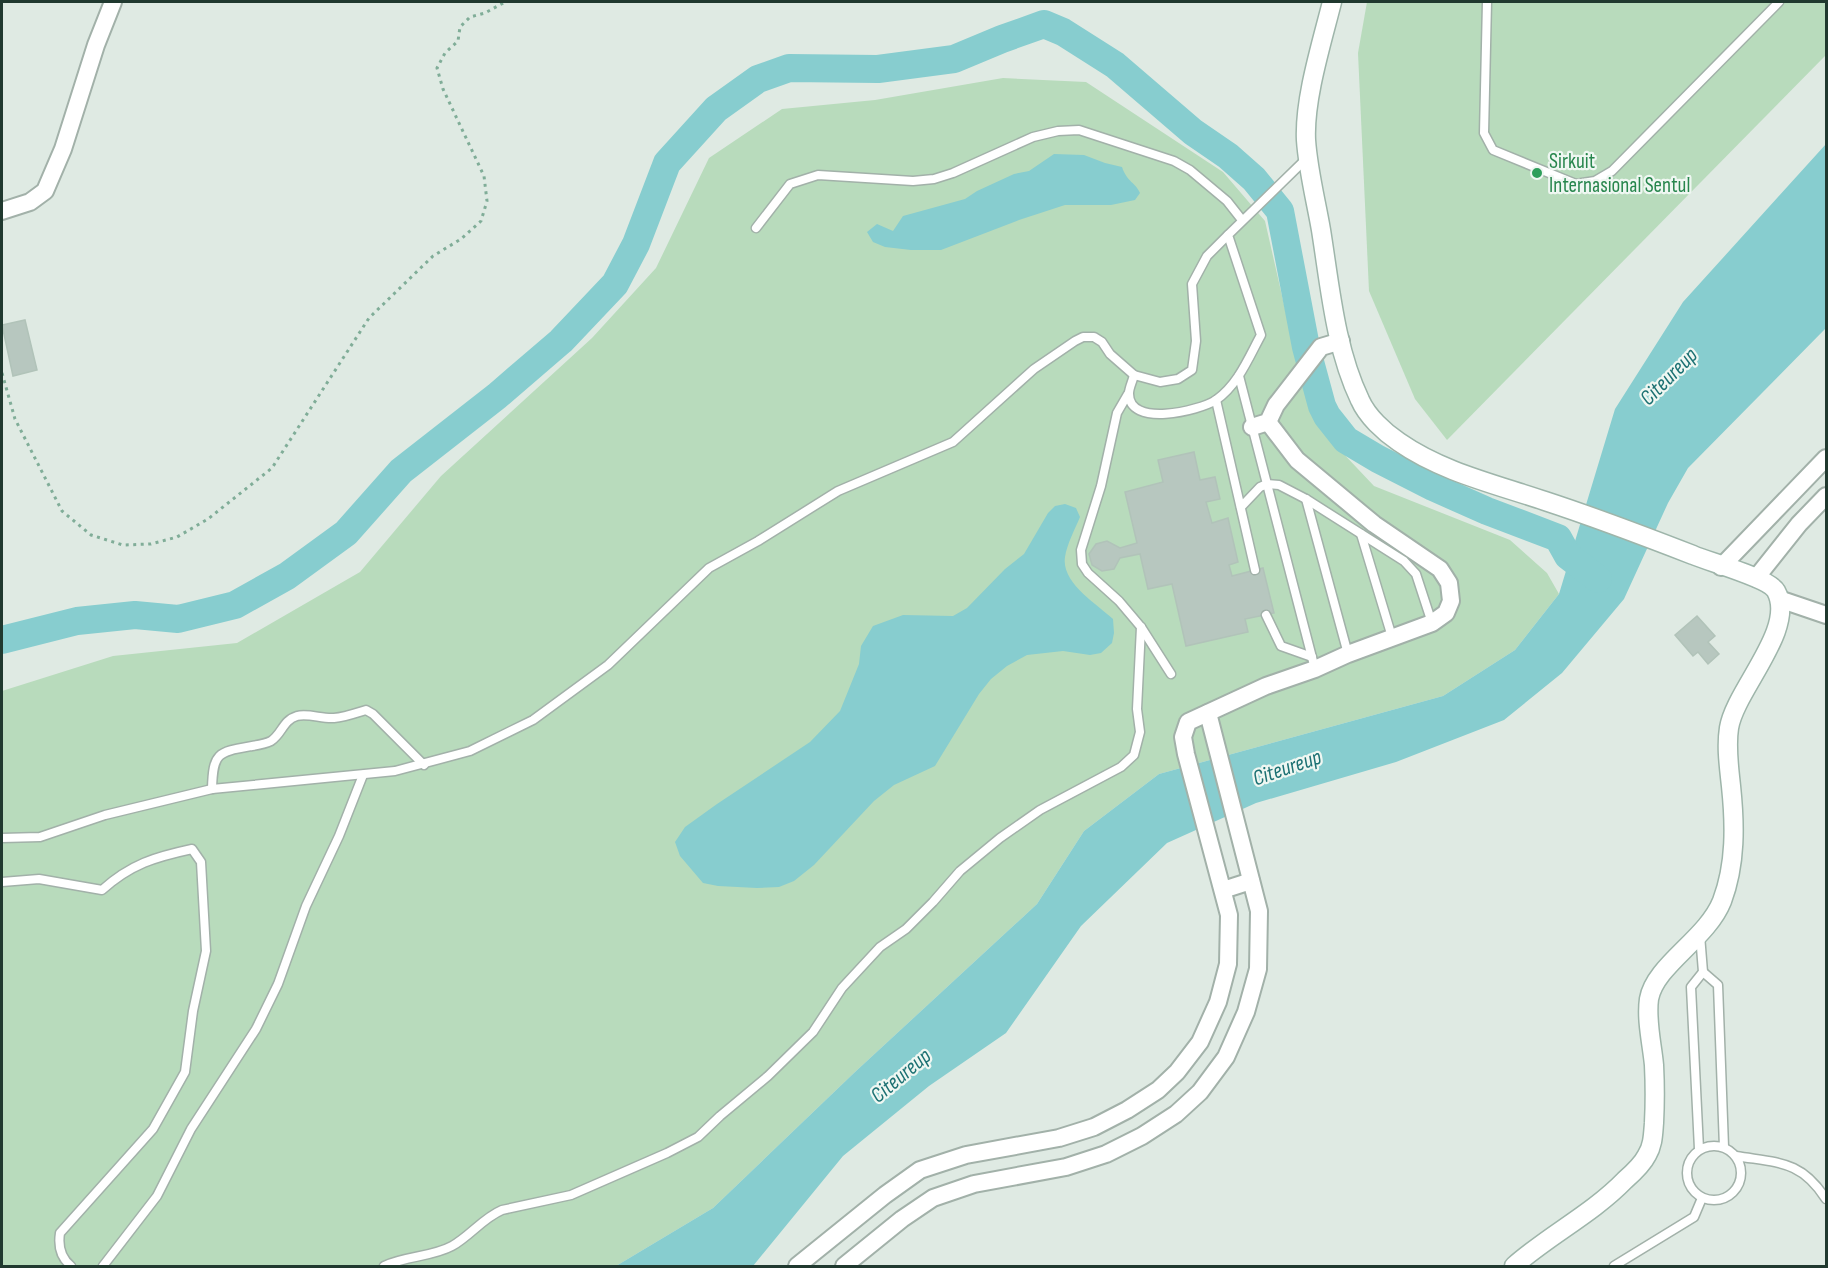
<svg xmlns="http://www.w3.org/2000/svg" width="1828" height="1268" font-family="'Sofia Sans Condensed',sans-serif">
<rect width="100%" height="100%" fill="#dfeae3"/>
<!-- green -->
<g fill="#b8dbbc">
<polygon points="1367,2 1826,2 1826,55 1447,440 1415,399 1369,291 1358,53"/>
<polygon points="1003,78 1086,82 1223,172 1265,221 1303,388 1323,432 1374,486 1510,540 1547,573 1559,594 1515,650 1443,696 1159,774 1084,831 1037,904 855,1072 713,1208 616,1266 2,1266 2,691 113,656 237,643 360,572 441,476 592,338 656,268 709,158 782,109 875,100"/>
</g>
<!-- water -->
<g fill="#87cdcf">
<polygon points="1826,144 1826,328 1688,468 1668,503 1624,599 1562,673 1504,720 1396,762 1256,803 1167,843 1081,926 1006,1033 929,1086 843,1156 753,1266 616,1266 713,1208 855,1072 1037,904 1084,831 1159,774 1443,696 1515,650 1559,594 1615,409 1683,302"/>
<path d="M1054,154L1084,155L1105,163L1122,167C1127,182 1136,183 1140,193L1135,200L1111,205H1065L1019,220L941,250H911L885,247L873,242L867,232L877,224L893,231L903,216L965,199L977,191L1014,174L1029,171Z"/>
<path d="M1065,504L1076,508L1080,517C1075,529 1067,544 1065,557C1061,583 1097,604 1113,619L1114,633L1112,643L1101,653L1090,655L1063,651L1027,655L1007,666L991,679L979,694L935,766L894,785L874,801L814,865L794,881L779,887L757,888L718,886L703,883L680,856L675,842L685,827L717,804L810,742L840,711L859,664L861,646L873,626L903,615L953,616L967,608L1005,569L1024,554L1048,513L1055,506Z"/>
</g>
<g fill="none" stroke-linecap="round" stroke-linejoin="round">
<!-- river -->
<polyline stroke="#87cdcf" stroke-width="28" points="2,640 77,621 135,615 178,619 235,605 287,576 346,533 401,471 497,396 561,341 615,284 636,244 667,163 716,109 758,79 789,68 878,69 954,59 1002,39 1044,24 1063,32 1115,65 1193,132 1228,156 1254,179 1280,211 1306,347 1322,406 1327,416 1346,440 1378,459 1433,487 1487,511 1558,538 1568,556 1598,579"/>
</g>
<!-- building -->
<g fill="#b7c7bf" stroke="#b1c3b9" stroke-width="1.5">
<polygon points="25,320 37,370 13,376 2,325"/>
<polygon points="1194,452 1200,480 1215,477 1220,499 1206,502 1212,523 1228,518 1238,562 1229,565 1232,576 1263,568 1274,613 1245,619 1248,632 1186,646 1172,584 1148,589 1140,554 1120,558 1114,569 1102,571 1092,565 1089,554 1096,544 1107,541 1120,548 1137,543 1125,492 1163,482 1158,460"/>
<polygon points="1697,616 1715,636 1708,642 1719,654 1708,664 1698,652 1693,656 1675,635"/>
</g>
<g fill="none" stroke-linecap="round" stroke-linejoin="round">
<!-- lane casing -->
<g stroke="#a2b1a9" stroke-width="11">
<g id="lane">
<polyline points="1487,2 1484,133 1493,150 1576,184 1595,181 1612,171 1779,2"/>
<polyline points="756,228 790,184 818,175 913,181 934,179 953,173 1033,137 1058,131 1079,130 1174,161 1190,170 1227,201 1242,220"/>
<path d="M1134,375C1133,380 1129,388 1129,393C1128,428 1199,411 1216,400C1238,385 1249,357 1261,335L1228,235L1306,159"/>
<polyline points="1239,376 1315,669"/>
<polyline points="1128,394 1117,413 1101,486 1081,550 1082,564 1088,573 1119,601 1141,627 1171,674"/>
<polyline points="1216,400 1255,570"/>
<polyline points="1306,499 1348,654"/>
<polyline points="1241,507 1260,487 1267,484 1279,485 1306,499 1404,561 1416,574 1432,623"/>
<polyline points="1361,534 1392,637"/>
<polyline points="1266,615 1281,646 1312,657"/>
<path d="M212,789C213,752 218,752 252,746C258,745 265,744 271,741C282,734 283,720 297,716C308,713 322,719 334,718C345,717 356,713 366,710L373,714L424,765"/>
<polyline points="2,838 40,837 105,815 212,789 395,771 470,751 533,720 608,665 709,568 758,541 838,491 953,442 1034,369 1075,341 1083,337 1094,337 1102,342 1110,354 1134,375 1160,382 1178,379 1192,370 1196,341 1192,284 1207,256 1228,235"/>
<path d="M2,882L39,879L102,890C131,864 155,857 192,849L201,862L206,951L193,1011L185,1072L153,1129L60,1233C58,1246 61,1258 71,1266"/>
<polyline points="1703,972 1718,985 1724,1147"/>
<circle cx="1714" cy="1173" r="27"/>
<polyline points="1699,1149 1691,987 1703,972 1700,935"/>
<path d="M1736,1156C1778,1163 1801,1160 1826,1199"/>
<polyline points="103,1266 157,1196 191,1129 256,1029 278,984 306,906 339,836 363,775"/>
<path d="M384,1266C405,1256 432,1257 452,1246C470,1236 483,1218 502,1210L571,1195L667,1153L698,1137L720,1116L768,1076L813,1032L842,988L880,947L906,929L933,902L960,871L1000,838L1040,810L1121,767L1134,755L1140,732L1137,709L1141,627"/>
<polyline points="1614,1266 1694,1217 1702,1198"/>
</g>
</g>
<!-- street casing -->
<g stroke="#a2b1a9" stroke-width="20">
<g id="street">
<polyline points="2,211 30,202 45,191 63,149 96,45 113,2"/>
<polyline points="1252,427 1268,422 1276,405 1321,347 1341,341"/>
<polyline points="1721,567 1826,458"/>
<polyline points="1756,578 1799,524 1826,496"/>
<polyline points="1779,599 1826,615"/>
<polyline points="1223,890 1251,881"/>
<polyline points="797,1266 885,1195 920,1170 966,1155 1059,1138 1094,1127 1127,1110 1158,1090 1177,1072 1200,1042 1218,1002 1228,964 1229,915 1186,754 1183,737 1188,722 1266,686 1315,669 1348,654 1432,623 1446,613 1451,601 1449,583 1440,569 1374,524 1297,460 1268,422"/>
<polyline points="844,1266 902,1219 933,1198 974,1184 1066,1167 1106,1154 1142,1136 1176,1114 1200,1092 1226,1057 1246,1012 1258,969 1259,911 1208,713"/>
</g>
</g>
<!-- secondary casing -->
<g stroke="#9eb5aa" stroke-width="21">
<path id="secondary" d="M1332,2C1322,42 1304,99 1306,140C1308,170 1316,201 1321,230C1330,286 1335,348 1360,400C1367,416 1384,432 1399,442C1442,472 1495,484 1545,501C1594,517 1644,536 1693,555C1709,562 1769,578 1776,591C1797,629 1735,690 1729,728C1726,747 1729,767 1731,786C1735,824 1736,864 1722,901C1707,939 1655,965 1649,999C1646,1020 1652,1044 1654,1065C1655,1085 1655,1104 1654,1123C1653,1135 1653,1145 1647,1155C1642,1165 1633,1173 1625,1180C1592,1214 1549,1235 1514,1266"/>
</g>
<!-- path -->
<polyline stroke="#80ad98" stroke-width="3" stroke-dasharray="3 4.5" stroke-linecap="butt" points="2,373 15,419 62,511 91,535 123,545 151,544 177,537 208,519 272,468 369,318 433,256 461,239 481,221 487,201 484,176 443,89 437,68 445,53 458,41 460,27 470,17 485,13 505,2"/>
<!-- lane -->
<use href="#lane" stroke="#fff" stroke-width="8"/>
<!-- street -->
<use href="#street" stroke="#fff" stroke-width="16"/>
<!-- secondary -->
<use href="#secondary" stroke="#fff" stroke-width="18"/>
</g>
<!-- markers -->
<circle fill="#2e9e5b" stroke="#eff7f2" stroke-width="2" cx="1537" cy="173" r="6"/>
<g text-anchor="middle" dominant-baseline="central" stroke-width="4.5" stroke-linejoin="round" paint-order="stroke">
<!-- leisure labels -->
<g font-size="21" fill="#27864d" stroke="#eff7f2" text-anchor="start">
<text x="1549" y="161">Sirkuit<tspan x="1549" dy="24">Internasional Sentul</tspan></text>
</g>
<!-- water labels -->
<g font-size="22" font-style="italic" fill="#1c7173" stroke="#eff7f2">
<text transform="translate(1669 377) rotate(-45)">Citeureup</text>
<text transform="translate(1287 768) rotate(-19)">Citeureup</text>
<text transform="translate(901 1076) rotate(-40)">Citeureup</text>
</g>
</g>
<!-- border -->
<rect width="1828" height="1268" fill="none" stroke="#20392f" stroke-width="6"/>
</svg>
